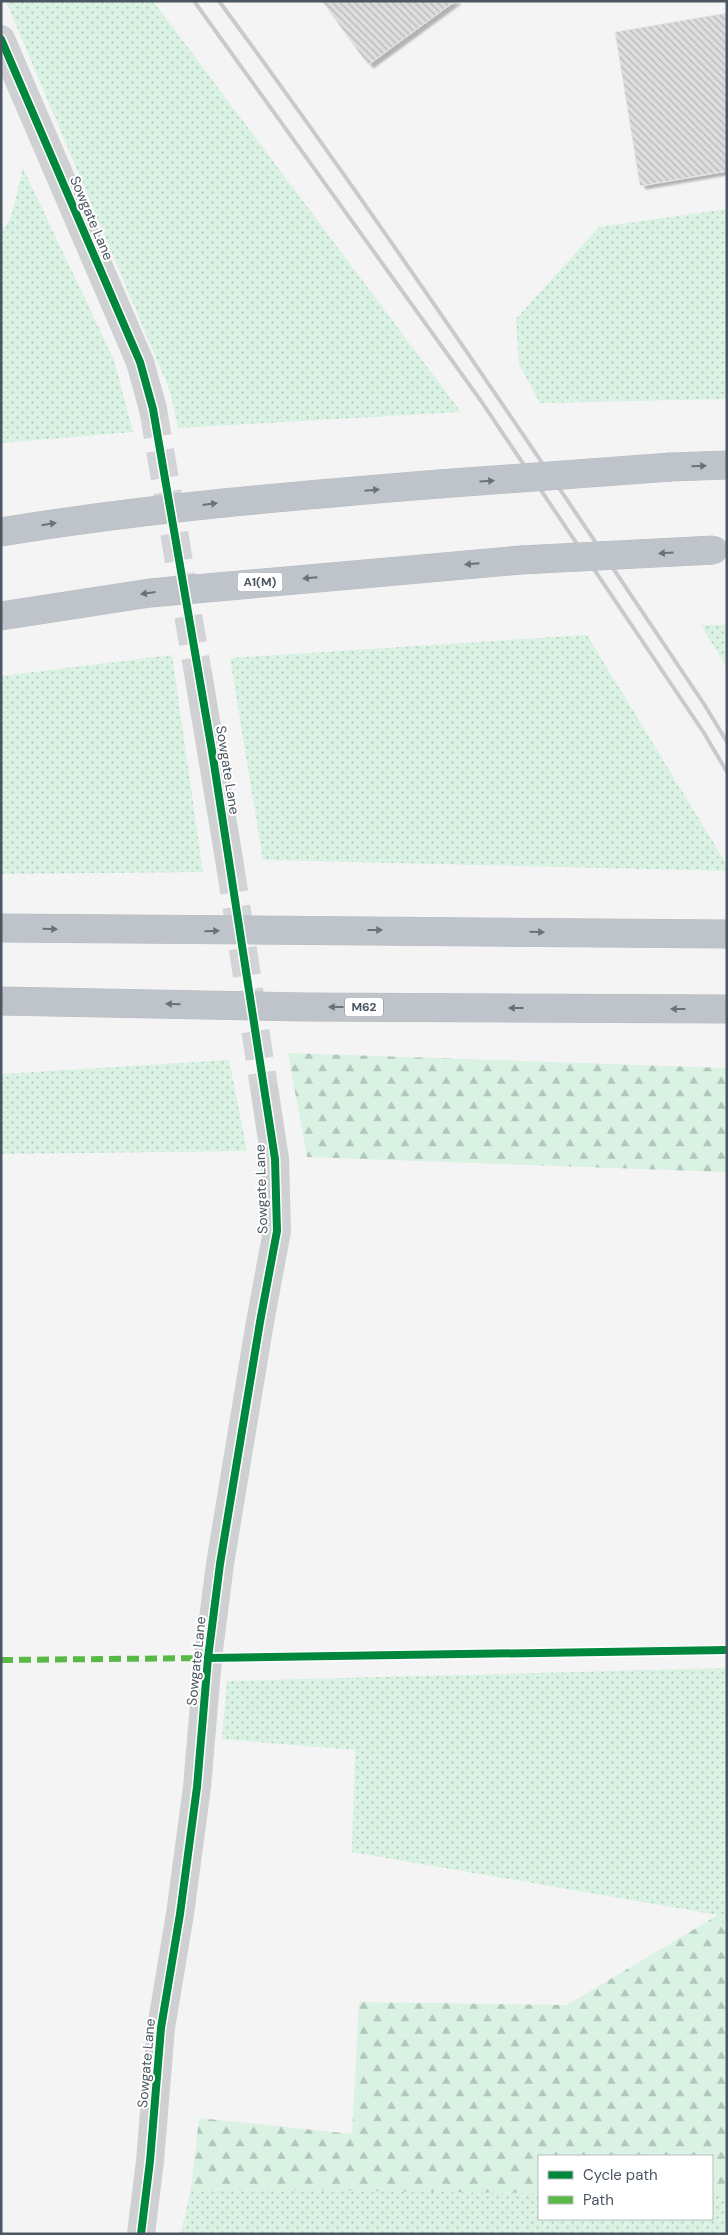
<svg xmlns="http://www.w3.org/2000/svg" width="728" height="2235" font-family="'DM Sans',sans-serif">
<defs>
<pattern id="grass-dots" width="8" height="8" patternUnits="userSpaceOnUse" patternTransform="scale(1.25)"><rect width="8" height="8" fill="#d9f2e3"/><path d="M2 2h.1M6 6h.1" fill="none" stroke="#b2c7bb" stroke-width="1.8" stroke-linecap="round"/></pattern>
<pattern id="forest-firs" width="22" height="20" patternUnits="userSpaceOnUse" patternTransform="scale(1.25)"><rect width="22" height="20" fill="#d9f2e3"/><path d="M5 1l3.5 6h-7zM16 11l3.5 6h-7z" fill="#b2c7bb"/></pattern>
<pattern id="building-back-hatch" width="6" height="6" patternUnits="userSpaceOnUse" patternTransform="scale(1.25)"><rect width="6" height="6" fill="#ddddde"/><path d="M-1 5l2 2M0 0l6 6M5-1l2 2" fill="none" stroke="#b5b6b7"/></pattern>
<filter id="shadow"><feDropShadow dx="5.5" dy="3" stdDeviation="1" flood-color="#0004"/></filter>
</defs>
<rect width="100%" height="100%" fill="#f4f4f4"/>
<!-- grass -->
<g fill="url(#grass-dots)">
<polygon points="6,1 153,1 461,412 178,428 170,391"/>
<polygon points="23,168 114,360 133,432 1,443 1,233 11,217"/>
<polygon points="727,209 727,399 540,403 519,364 516,319 599,227"/>
<polygon points="701,625 727,625 727,668"/>
<polygon points="587,635 727,865 727,871 263,860 230,658"/>
<polygon points="172,655 203,872 1,874 1,676"/>
<polygon points="229,1060 247,1151 1,1154 1,1074"/>
<polygon points="727,1668 727,1931 718,1915 352,1852 355,1750 222,1739 227,1681"/>
<polygon points="191,2189 539,2193 539,2219 712,2219 712,2194 727,2194 727,2234 181,2234"/>
</g>
<!-- forest -->
<g fill="url(#forest-firs)">
<polygon points="288,1053 727,1068 727,1172 307,1157"/>
<polygon points="718,1915 727,1931 727,2194 712,2194 712,2156 539,2156 539,2193 191,2189 199,2118 352,2134 359,2002 567,2005"/>
</g>
<!-- building -->
<g fill="url(#building-back-hatch)" stroke="#e5e6e7" filter="url(#shadow)">
<polygon points="322,1 455,1 368,65"/>
<polygon points="727,13 727,171 640,186 615,32"/>
</g>
<g fill="none" stroke-linecap="round" stroke-linejoin="round">
<!-- street-tunnel -->
<g stroke="#d2d4d7" stroke-width="28" stroke-dasharray="28 14" stroke-linecap="butt">
<polyline points="153,409 199,679"/>
<polyline points="230,865 265,1094"/>
</g>
<!-- highway casing -->
<g stroke="#b9bec3" stroke-width="29">
<g id="highway">
<polyline points="671,467 727,465"/>
<path d="M1,532C146,508 292,496 439,484"/>
<polyline points="1,616 150,593 521,560"/>
<polyline points="1,928 727,934"/>
<polyline points="1,1001 305,1007 727,1009"/>
</g>
</g>
<!-- street -->
<g stroke="#ced0d2" stroke-width="28">
<polyline points="1,39 140,362 153,409"/>
<polyline points="199,679 230,865"/>
<polyline points="141,2234 150,2161 161,2028 180,1914 197,1787 208,1658 220,1564 260,1322 277,1231 275,1159 265,1094"/>
</g>
<!-- highway -->
<use href="#highway" stroke="#bec4c9" stroke-width="28"/>
<!-- rail -->
<g stroke="#c9cacc" stroke-width="4">
<polyline points="194,1 481,401 704,733 727,772"/>
<path d="M219,1C388,231 546,468 704,704L727,742"/>
</g>
<!-- highway-bridge casing -->
<g stroke="#b9bec3" stroke-width="29" stroke-linecap="butt">
<g id="highway-bridge">
<polyline points="439,484 671,467"/>
<polyline points="521,560 714,550"/>
</g>
</g>
<!-- highway-bridge -->
<use href="#highway-bridge" stroke="#bec4c9" stroke-width="28"/>
<!-- quiet -->
<polyline stroke="#58b947" stroke-width="6" stroke-dasharray="12 6" stroke-linecap="butt" points="1,1660 211,1658"/>
<!-- cycleway casing -->
<g stroke="#fff" stroke-width="11">
<g id="cycleway">
<polyline points="1,39 140,362 153,409 212,751 275,1159 277,1231 260,1322 220,1564 208,1658 197,1787 180,1914 161,2028 150,2161 141,2234"/>
<polyline points="208,1658 727,1650"/>
</g>
</g>
<!-- cycleway -->
<use href="#cycleway" stroke="#00873e" stroke-width="8"/>
</g>
<!-- one-way arrows -->
<defs><path id="oneway-solid" d="M-6-.8H1V-3.2L6.5 0L1 3.2V.8H-6Z" transform="scale(1.25)"/></defs>
<g fill="#67727b">
<use href="#oneway-solid" transform="translate(699 466) rotate(-2)"/>
<use href="#oneway-solid" transform="translate(487 481) rotate(-4)"/>
<use href="#oneway-solid" transform="translate(372 490) rotate(-5)"/>
<use href="#oneway-solid" transform="translate(210 504) rotate(-7)"/>
<use href="#oneway-solid" transform="translate(49 524) rotate(-9)"/>
<use href="#oneway-solid" transform="translate(666 553) rotate(177)"/>
<use href="#oneway-solid" transform="translate(472 564) rotate(175)"/>
<use href="#oneway-solid" transform="translate(310 578) rotate(175)"/>
<use href="#oneway-solid" transform="translate(148 593) rotate(172)"/>
<use href="#oneway-solid" transform="translate(50 929) rotate(1)"/>
<use href="#oneway-solid" transform="translate(375 930)"/>
<use href="#oneway-solid" transform="translate(212 931) rotate(-1)"/>
<use href="#oneway-solid" transform="translate(537 932) rotate(1)"/>
<use href="#oneway-solid" transform="translate(173 1004) rotate(-179)"/>
<use href="#oneway-solid" transform="translate(336 1007) rotate(-180)"/>
<use href="#oneway-solid" transform="translate(516 1008) rotate(-180)"/>
<use href="#oneway-solid" transform="translate(678 1009) rotate(-180)"/>
</g>
<g text-anchor="middle" dominant-baseline="central" stroke-width="4" stroke-linejoin="round" paint-order="stroke">
<!-- shield labels -->
<g fill="#fff" stroke="#808990" stroke-width="1">
<rect x="237.5" y="572.5" width="45" height="19" rx="4"/>
<rect x="345" y="997.5" width="38" height="19" rx="4"/>
</g>
<g font-size="12" font-weight="bold" fill="#4a5661">
<text x="260" y="582">A1(M)</text>
<text x="364" y="1007">M62</text>
</g>
<!-- street labels -->
<g font-size="14" fill="#4a5661" stroke="#fff">
<text transform="translate(92 218) rotate(67)">Sowgate Lane</text>
<text transform="translate(228 770) rotate(81)">Sowgate Lane</text>
<text transform="translate(261 1189) rotate(-92)">Sowgate Lane</text>
<text transform="translate(196 1661) rotate(-84)">Sowgate Lane</text>
<text transform="translate(146 2063) rotate(-85)">Sowgate Lane</text>
</g>
</g>
<!-- border -->
<rect width="728" height="2235" fill="none" stroke="#4a5661" stroke-width="5"/>
<!-- legend -->
<rect x="538" y="2155" width="175" height="65" fill="#ffffff" stroke="#b7bbc0"/>
<rect x="548" y="2171" width="25" height="8" fill="#00873e" stroke="#b7bbc0"/>
<text x="583" y="2180" font-size="15" fill="#4a5661">Cycle path</text>
<rect x="548" y="2196" width="25" height="8" fill="#58b947" stroke="#b7bbc0"/>
<text x="583" y="2205" font-size="15" fill="#4a5661">Path</text>
</svg>
